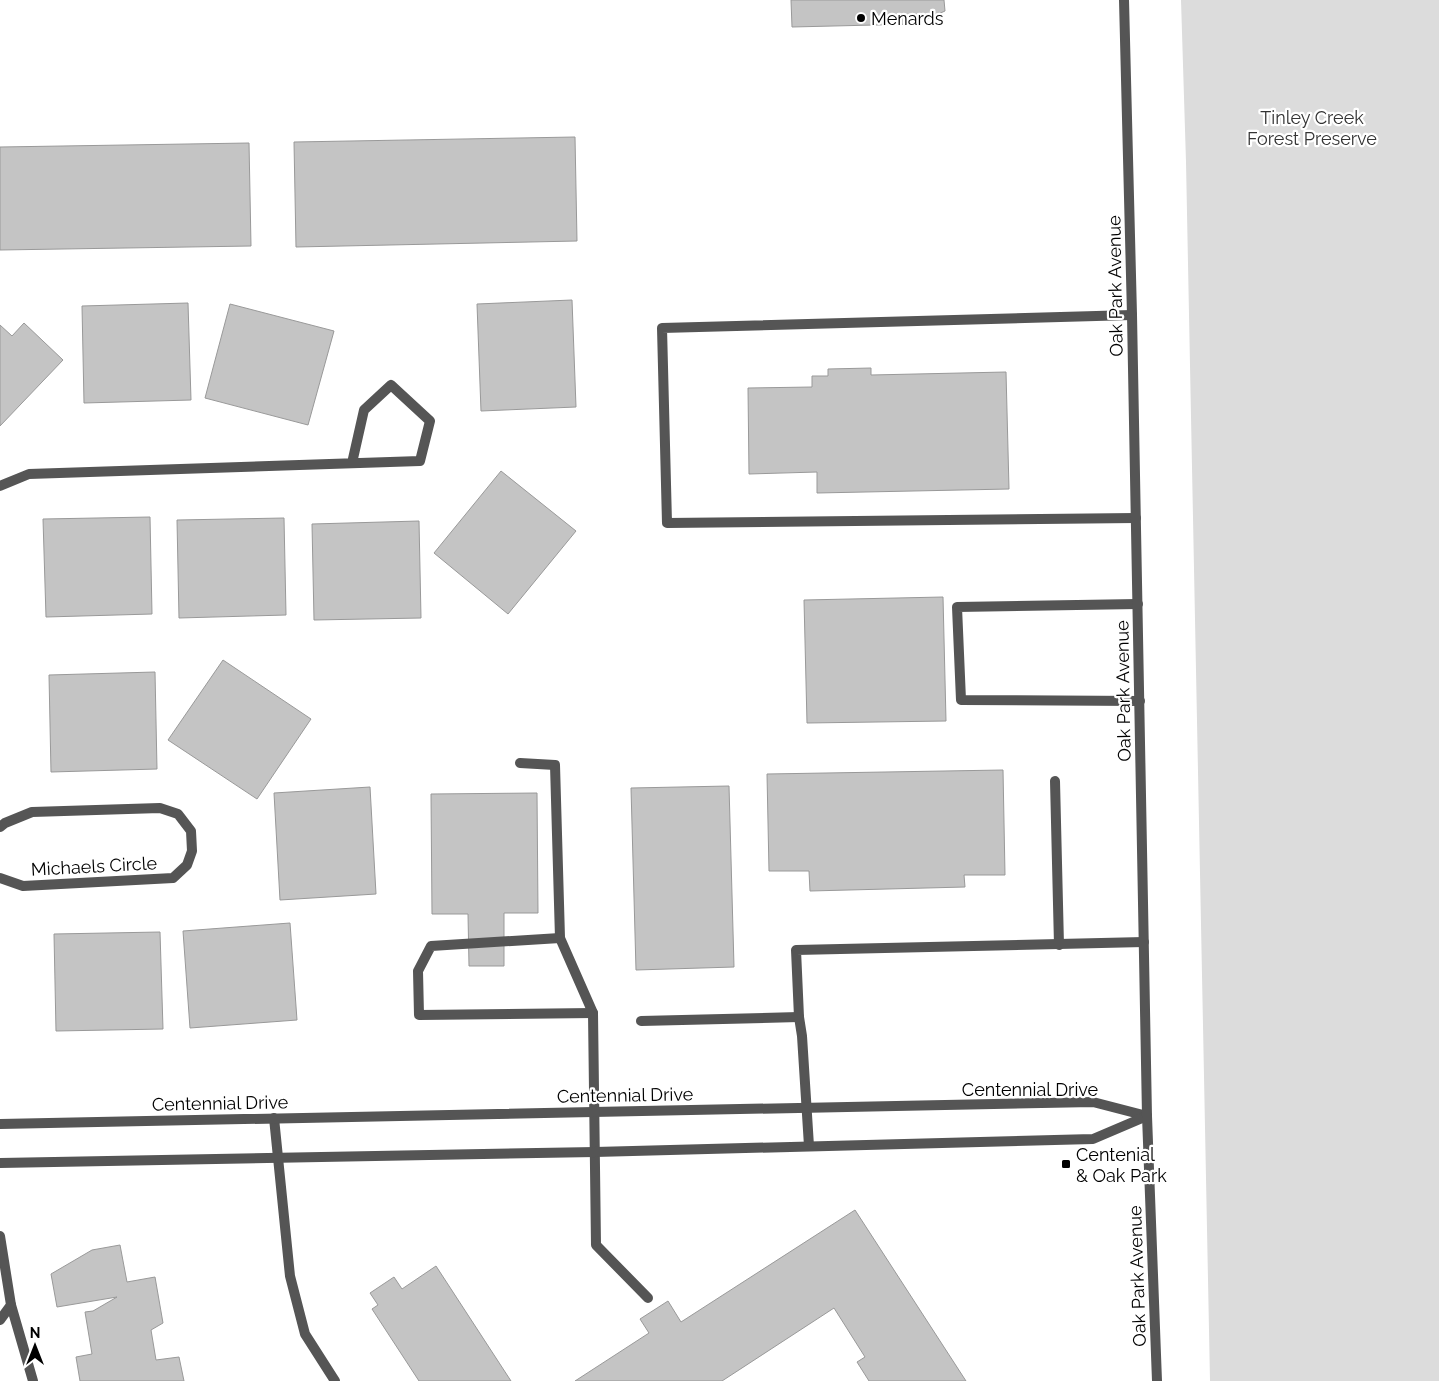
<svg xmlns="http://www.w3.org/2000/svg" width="1439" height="1381" font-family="Raleway,sans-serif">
<rect width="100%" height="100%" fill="#fff"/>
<!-- green -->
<polygon fill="#dcdcdc" points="1181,0 1439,0 1439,1381 1210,1381 1186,162"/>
<!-- building -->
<g fill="#c4c4c4" stroke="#999">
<polygon points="791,0 944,0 945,11 916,24 792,27"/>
<polygon points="575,137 577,241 296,247 294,142"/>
<polygon points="249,143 251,246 0,250 0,147"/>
<polygon points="572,300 576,407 481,411 477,304"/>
<polygon points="188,303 191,400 84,403 82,306"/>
<polygon points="230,304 334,331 308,425 205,398"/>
<polygon points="24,323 63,360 0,426 0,325 12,336"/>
<polygon points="871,368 871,375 1006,372 1009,489 817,493 817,472 749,474 748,388 812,387 812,376 828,376 828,369"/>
<polygon points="501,471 576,531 508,614 434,553"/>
<polygon points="150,517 152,614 46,617 43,519"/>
<polygon points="284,518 286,615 179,618 177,520"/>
<polygon points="419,521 421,618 314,620 312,524"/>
<polygon points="943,597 946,721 807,723 804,600"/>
<polygon points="223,660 311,719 257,799 168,740"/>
<polygon points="155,672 157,769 51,772 49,675"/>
<polygon points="1003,770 1005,875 964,875 965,887 810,891 809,871 769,871 767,774"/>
<polygon points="729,786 734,967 636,970 631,788"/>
<polygon points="370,787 376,894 280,900 274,793"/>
<polygon points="537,793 538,913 504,913 504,966 469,966 468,914 432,914 431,794"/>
<polygon points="290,923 297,1020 190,1028 183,931"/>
<polygon points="160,932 163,1029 56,1031 54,934"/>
<polygon points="855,1210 966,1381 869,1381 857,1362 865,1357 834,1308 722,1381 575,1381 649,1333 640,1319 668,1301 681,1322"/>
<polygon points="120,1245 127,1282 155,1277 163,1323 151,1330 156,1360 179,1357 184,1381 80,1381 76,1357 92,1354 85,1312 93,1311 117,1297 57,1307 51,1274 92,1250"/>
<polygon points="436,1266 511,1381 419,1381 372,1309 378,1305 370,1293 394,1277 402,1289"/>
</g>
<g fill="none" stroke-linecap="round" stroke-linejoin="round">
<!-- service -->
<g stroke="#555" stroke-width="10">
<polyline points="1132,315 662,328 667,523 1136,518"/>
<polyline points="0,486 29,474 420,461 430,421 391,385 364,410 352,463"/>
<polyline points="1138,604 957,607 961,700 1140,701"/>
<polyline points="520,763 555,765 560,938 593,1013 596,1245 648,1298"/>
<polyline points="1055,781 1059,945"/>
<polyline points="560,938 431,946 418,971 419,1015 593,1013"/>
<polyline points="641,1021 799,1017"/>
<polyline points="274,1118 290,1276 305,1334 335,1381"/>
<polyline points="809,1146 802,1036 799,1017 796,950 1144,942"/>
</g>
<!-- minor -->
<g stroke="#555" stroke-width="10">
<polyline points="0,827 5,823 32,812 160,808 178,814 191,831 192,851 187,865 173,878 23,886 0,878"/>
<polyline points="0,1124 1093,1102 1147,1116"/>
<polyline points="0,1163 595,1152 1093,1139 1147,1116"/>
<polyline points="0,1236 11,1305 0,1320"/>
<polyline points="11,1305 33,1381"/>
</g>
<!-- tertiary -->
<polyline stroke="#555" stroke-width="10" points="1124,0 1132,315 1147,1116 1157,1381"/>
</g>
<!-- markers -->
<g fill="#000" stroke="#fff" stroke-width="2">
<circle cx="861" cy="18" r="5"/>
<rect x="1061" y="1159" width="10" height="10" rx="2.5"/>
</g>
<g text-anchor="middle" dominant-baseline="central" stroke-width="4.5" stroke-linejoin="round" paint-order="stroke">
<!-- poi labels -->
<g font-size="18" fill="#000" stroke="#fff" text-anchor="start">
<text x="871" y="18">Menards</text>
<text x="1076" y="1154">Centenial<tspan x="1076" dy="21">&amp; Oak Park</tspan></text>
</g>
<!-- park labels -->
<g font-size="18" fill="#333" stroke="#fff">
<text x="1312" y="117">Tinley Creek<tspan x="1312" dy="21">Forest Preserve</tspan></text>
</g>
<!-- street labels -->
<g font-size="18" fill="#000" stroke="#fff">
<text transform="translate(1115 286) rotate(-91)">Oak Park Avenue</text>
<text transform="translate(1123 691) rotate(-91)">Oak Park Avenue</text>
<text transform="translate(94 866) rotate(-3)">Michaels Circle</text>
<text x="1030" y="1089">Centennial Drive</text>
<text transform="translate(625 1095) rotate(-1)">Centennial Drive</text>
<text transform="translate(220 1103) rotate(-1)">Centennial Drive</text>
<text transform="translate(1137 1276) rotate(-92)">Oak Park Avenue</text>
</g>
</g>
<!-- north arrow -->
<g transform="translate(35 1346)" stroke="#ffffff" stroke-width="4" paint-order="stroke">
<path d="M0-4L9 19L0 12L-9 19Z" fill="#000000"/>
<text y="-8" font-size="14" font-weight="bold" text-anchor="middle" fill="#000000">N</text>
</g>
</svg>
